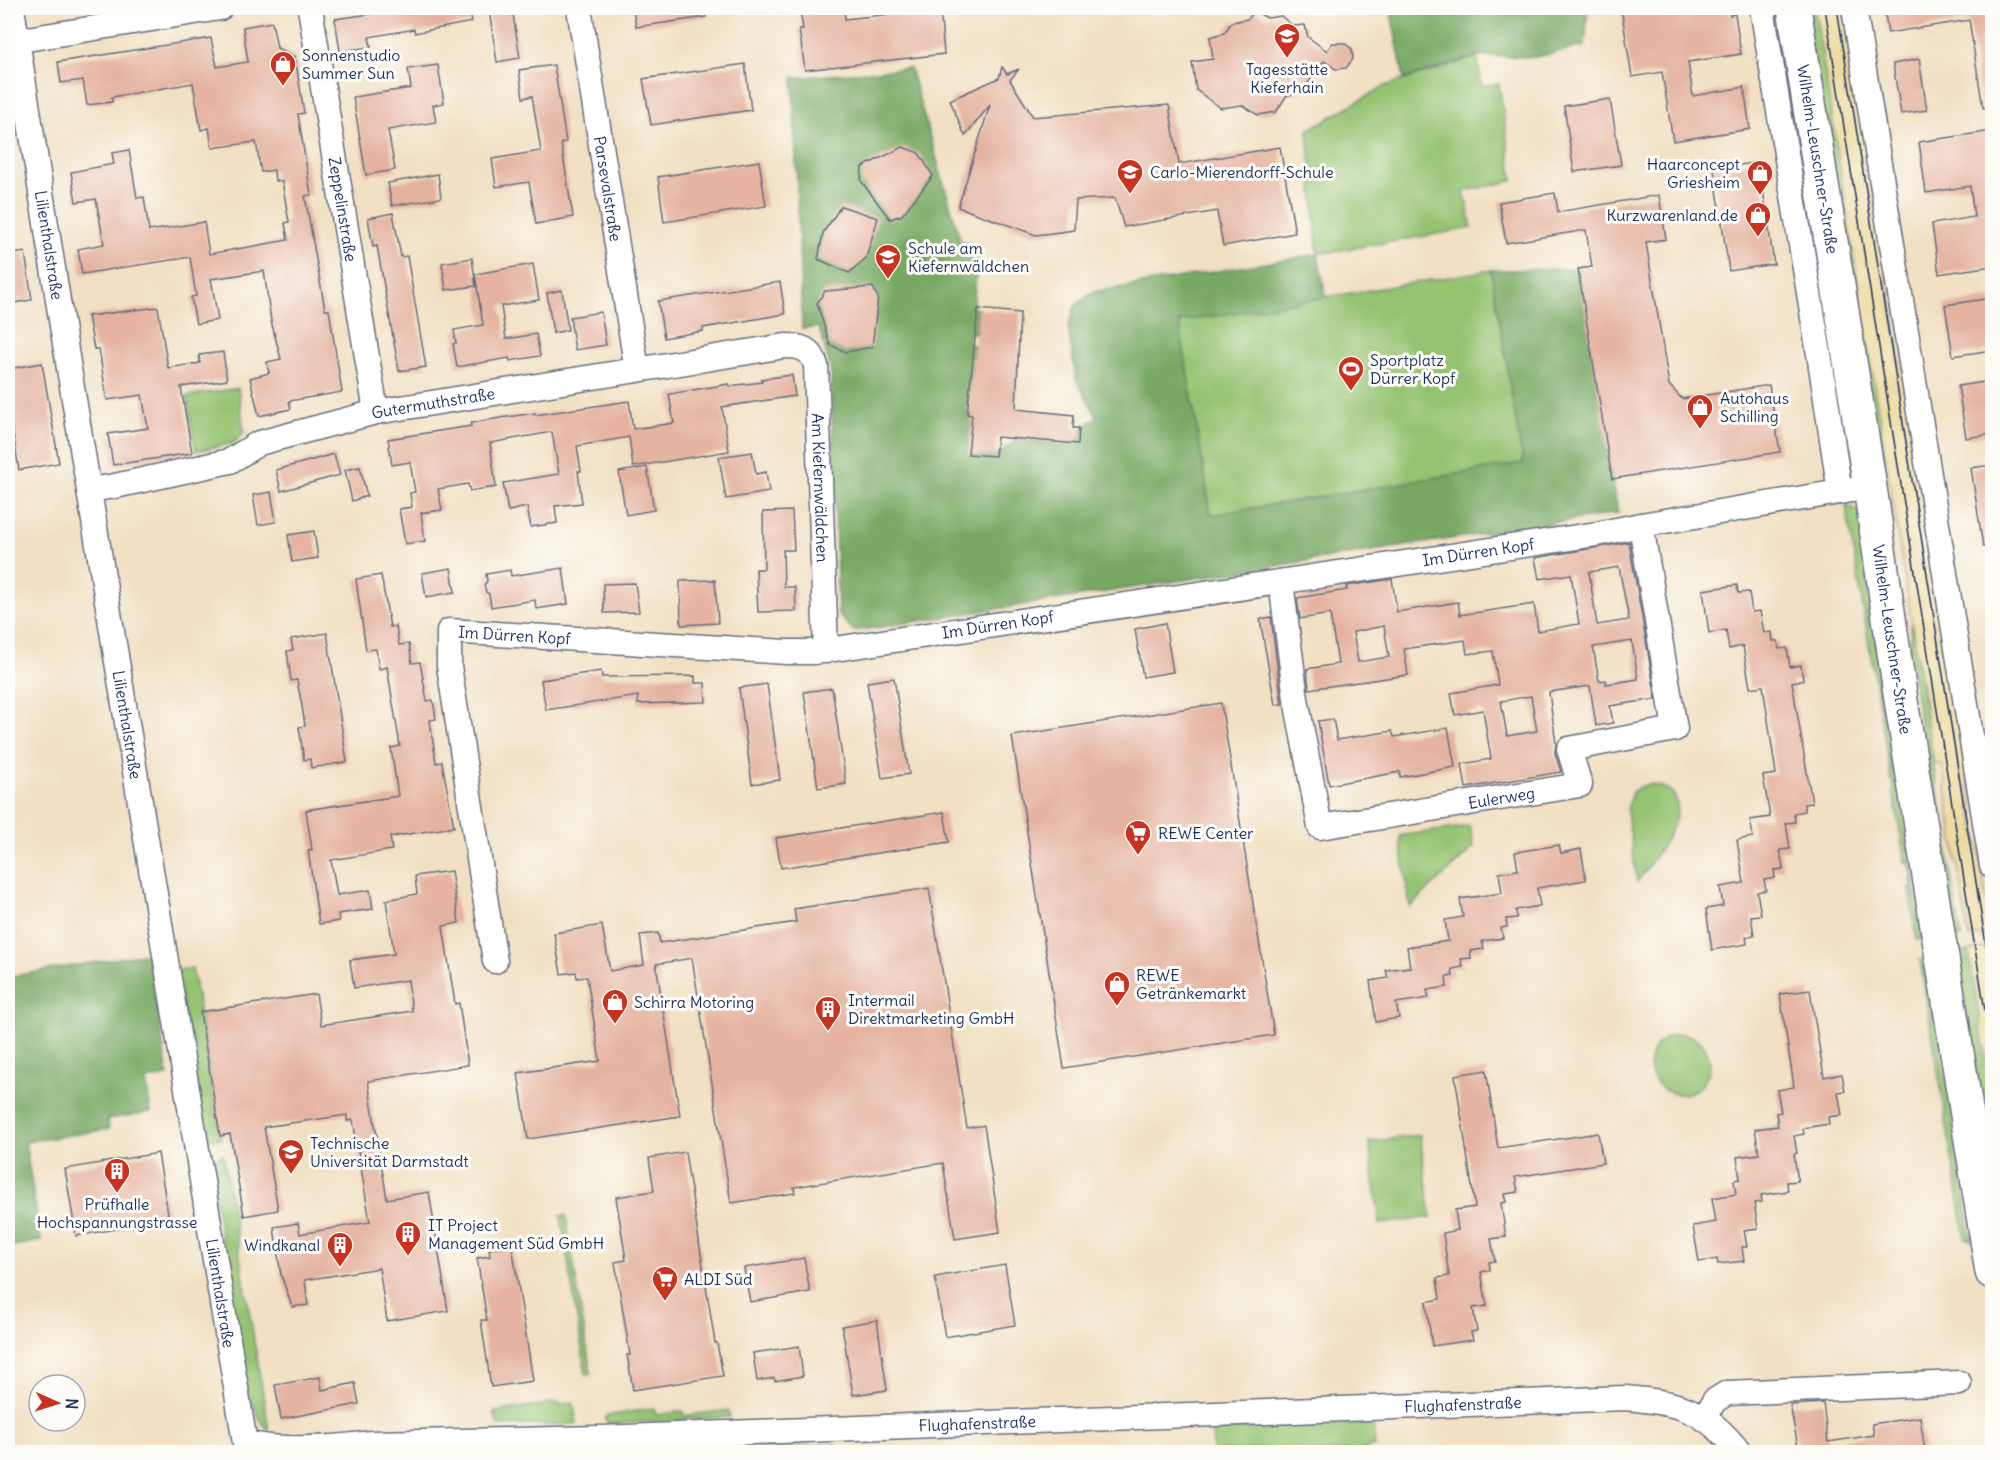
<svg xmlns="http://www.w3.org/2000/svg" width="2000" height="1460" font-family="Delius,sans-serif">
<rect width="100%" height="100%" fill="#fdfcf7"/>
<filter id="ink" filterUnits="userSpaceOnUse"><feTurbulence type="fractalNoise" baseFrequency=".0167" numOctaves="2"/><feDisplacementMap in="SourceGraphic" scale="12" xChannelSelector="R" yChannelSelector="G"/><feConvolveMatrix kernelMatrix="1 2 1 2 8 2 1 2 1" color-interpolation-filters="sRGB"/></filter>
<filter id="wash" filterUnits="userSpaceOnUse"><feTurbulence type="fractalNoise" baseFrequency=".008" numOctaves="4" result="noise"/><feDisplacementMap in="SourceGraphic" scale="24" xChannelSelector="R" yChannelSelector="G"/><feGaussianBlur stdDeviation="1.35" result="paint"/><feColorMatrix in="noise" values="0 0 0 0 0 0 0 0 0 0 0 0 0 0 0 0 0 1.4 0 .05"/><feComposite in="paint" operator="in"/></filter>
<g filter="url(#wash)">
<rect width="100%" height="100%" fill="#f1e0c2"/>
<!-- green -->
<g fill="#95c371" stroke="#587968" stroke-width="1.5">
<polygon points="1804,8 1815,8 1888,469 1875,430"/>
<polygon points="1477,57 1482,86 1499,84 1513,181 1464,191 1472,228 1318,254 1308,130 1385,86"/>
<polygon points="1491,270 1524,463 1211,515 1179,321"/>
<polygon points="238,388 244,432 234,443 196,451 187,396"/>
<polygon points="1846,505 1859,511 1867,568 1868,596 1923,939 1917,940 1909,889 1913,888 1909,861 1905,862"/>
<polygon points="1911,623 1961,937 1954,938 1909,653"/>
<path d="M1649,784C1712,791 1653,858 1637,882L1627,811L1632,792L1640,787Z"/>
<polygon points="1470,826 1474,847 1410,907 1400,836"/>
<polygon points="1969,951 1992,1098 1992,1174 1957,953"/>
<polygon points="1926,959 1972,1241 1965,1238 1920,960"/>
<polygon points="192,968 221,1139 205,1138 177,971"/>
<circle cx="1680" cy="1064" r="30"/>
<polygon points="1420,1135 1431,1217 1380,1224 1369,1142"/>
<path d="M223,1154L269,1430C255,1418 254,1403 245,1388L209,1161Z"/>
<polygon points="566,1215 591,1374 586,1374 561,1216"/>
<polygon points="559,1402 560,1405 573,1402 577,1424 498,1426 494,1412"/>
<polygon points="654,1408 656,1415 683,1411 684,1416 728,1410 730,1417 608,1424 605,1419 607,1416"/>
<polygon points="1373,1423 1375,1447 1366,1448 1366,1452 1213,1452 1212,1430"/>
<polygon points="836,1444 837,1452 629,1452"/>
</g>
<!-- forest -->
<g fill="#78a963" stroke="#4a6c60" stroke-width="1.5">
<polygon points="1390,8 1588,8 1585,46 1536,57 1477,56 1404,79"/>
<polygon points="910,68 961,242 979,245 973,308 978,309 975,333 969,333 968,344 974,345 974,403 967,403 966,414 972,415 969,454 995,456 1018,439 1081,437 1082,428 1097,417 1076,379 1068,327 1075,306 1093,292 1318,254 1326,297 1179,322 1211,515 1523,463 1491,270 1578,269 1618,513 854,631 838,615 831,371 819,327 802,329 793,78"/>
<polygon points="148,953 168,1076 146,1080 151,1112 108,1119 109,1129 25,1142 41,1241 8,1247 8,977"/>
</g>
<!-- sand -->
<g fill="#eeda9e" stroke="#84847e" stroke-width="1.5">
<polygon points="1815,8 1844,8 1988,906 1986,917 1989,933 1969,937 1942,764 1934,765"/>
<polygon points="1990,947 1992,961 1992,1098 1969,951"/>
</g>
<g id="blocks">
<!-- building -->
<g fill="#e5b3a0" fill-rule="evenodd">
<polygon points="398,8 469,8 472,22 415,33 414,29 369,37 371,47 340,51 335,19 385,12 384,10"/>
<polygon points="512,8 520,58 497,62 489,10"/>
<polygon points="633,8 705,8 706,17 636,27"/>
<polygon points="804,8 844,8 845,19 891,14 890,8 936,8 936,9 940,9 944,54 805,70 799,29 803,29 800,11 805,10"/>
<polygon points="1621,8 1730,8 1730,15 1735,14 1741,54 1688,62 1693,96 1744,87 1750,129 1673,141 1662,72 1632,77"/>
<polygon points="1884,8 1992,8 1992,107 1983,108 1969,20 1888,33"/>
<polygon points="1255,11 1267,18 1281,16 1293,26 1305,25 1308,37 1327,51 1332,43 1344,43 1352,49 1353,59 1346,68 1336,69 1324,61 1301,93 1287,95 1276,112 1258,115 1242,105 1221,108 1196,90 1192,62 1213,59 1210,37 1224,33 1232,22 1248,19"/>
<polygon points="272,22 277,48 295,57 304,113 298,114 311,195 305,196 325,310 329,310 342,392 289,401 291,409 259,416 250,378 269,373 267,362 281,359 271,321 264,271 211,279 218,320 196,324 191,297 196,296 190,257 82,274 78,249 104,244 96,199 76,202 71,172 114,164 112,153 129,150 137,198 144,197 149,231 204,222 209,254 288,240 285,223 289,222 282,181 275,181 274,170 261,172 256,142 212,148 209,128 201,130 193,83 112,97 112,102 87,105 83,80 61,83 58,62 211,38 217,67 248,62 243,27"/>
<polygon points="1919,59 1927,110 1901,114 1893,64"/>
<polygon points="745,64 751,110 651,125 643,79"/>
<polygon points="438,65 444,103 433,105 436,122 388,130 395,170 366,175 353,97 411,88 408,69"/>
<polygon points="554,65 566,142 561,143 573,217 536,224 529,182 496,187 492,159 541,151 532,96 523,98 519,70"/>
<polygon points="1002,67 1007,74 1019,69 1010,80 1033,117 1169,105 1179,164 1280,147 1295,233 1223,246 1217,211 1124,227 1115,198 1076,200 1074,230 1036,235 958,207 990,105 965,136 950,100 999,78"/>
<polygon points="1610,99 1621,165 1574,172 1564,106"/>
<polygon points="1992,131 1992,266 1939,274 1932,224 1974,217 1970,186 1926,193 1919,142"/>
<polygon points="903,147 919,153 933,176 902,215 890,219 861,181 862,167"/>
<polygon points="759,161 766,206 664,222 658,177"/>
<polygon points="1759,162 1774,264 1729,271 1714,169"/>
<polygon points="438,174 441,198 392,206 388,183"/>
<polygon points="1555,193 1558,212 1659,195 1666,239 1646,242 1669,385 1682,399 1769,385 1780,452 1612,479 1578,269 1592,267 1586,230 1506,243 1499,202"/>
<polygon points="841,206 878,218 866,258 849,273 818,259 823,233"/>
<polygon points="393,213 401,257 407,256 426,367 399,371 377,246 373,247 368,218"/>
<polygon points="25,252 32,300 8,304 8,255"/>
<polygon points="472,258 476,286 446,290 442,263"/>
<polygon points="533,264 539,300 501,306 506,339 536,334 540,356 510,361 509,358 457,367 453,344 456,343 454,330 483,325 475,274"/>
<polygon points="780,282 785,314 703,328 703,331 664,338 658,301"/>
<polygon points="873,287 878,298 872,347 846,352 830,345 817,303 825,291"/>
<polygon points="562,290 568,330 553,333 547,293"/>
<polygon points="1992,298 1992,350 1953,356 1945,305"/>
<polygon points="158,307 168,368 200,363 199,355 223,352 227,380 181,387 192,453 113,465 108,434 148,428 142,395 107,400 99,349 94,349 88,316"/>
<polygon points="978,309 1020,313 1016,409 1074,415 1073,428 1079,428 1078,444 997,437 995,456 968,454 972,415 967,414"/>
<polygon points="601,312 606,345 575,350 570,317"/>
<polygon points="42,363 59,463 19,470 8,403 8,369"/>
<polygon points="792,375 795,396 722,407 729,451 633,467 629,437 577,446 581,471 578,471 582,503 555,506 557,523 531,527 527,507 508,511 503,483 559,474 552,432 490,443 496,487 470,491 468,484 438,489 442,510 421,513 425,541 405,544 399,509 412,507 410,493 415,492 410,462 392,465 388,439 471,426 471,423 500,418 535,413 535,415 629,401 633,429 674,423 669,394 729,384 729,386 762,382 761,379"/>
<polygon points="1984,382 1992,434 1966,438 1958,386"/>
<polygon points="752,452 756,474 766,472 769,492 726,499 719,457"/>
<polygon points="334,454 340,475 281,491 276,470"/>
<polygon points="1992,465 1992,546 1983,547 1971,468"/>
<polygon points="360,467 367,496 352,501 345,470"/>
<polygon points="647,467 654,510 626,515 619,472"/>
<polygon points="271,492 276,522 258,525 253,495"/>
<polygon points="792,511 794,550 783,550 784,587 795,587 796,611 758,612 756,569 764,569 763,512"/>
<polygon points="314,531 318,558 292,562 288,535"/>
<path d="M1629,542L1656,699L1610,706L1613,723L1596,726L1590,686L1549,692L1556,744L1555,753L1561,772L1466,788L1462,764L1491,759L1483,710L1455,715L1451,693L1498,685L1493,651L1467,654L1465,640L1404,649L1408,675L1309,689L1307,669L1338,664L1330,614L1300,619L1297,598L1347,590L1346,586L1392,579L1397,612L1458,602L1460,615L1534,604L1538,631L1579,624L1571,574L1539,579L1535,558ZM1619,567L1629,620L1597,625L1589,572ZM1384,626L1389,657L1358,662L1353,632ZM1632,641L1638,679L1606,684V680L1599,681L1593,647ZM1531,696L1537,731L1507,736L1501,701Z"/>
<polygon points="451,568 455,592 426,597 422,573"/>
<polygon points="563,568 568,604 536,609 535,600 491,607 489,594 486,592 484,585 487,581 486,574 510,570 511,576"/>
<polygon points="381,575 390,627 396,626 399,645 409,644 412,663 420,662 427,701 433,700 436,719 430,720 436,763 442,762 454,827 390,837 392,850 331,860 337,895 370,890 373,909 338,914 339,921 319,924 308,850 312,850 306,810 398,796 391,748 400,746 387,667 379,669 376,649 366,650 356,579"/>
<polygon points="715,580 718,623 681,625 680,581"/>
<polygon points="635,583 639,612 604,613 603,584"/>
<polygon points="1737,585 1738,593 1749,592 1752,612 1760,611 1764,633 1772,632 1773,641 1778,641 1779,649 1787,648 1790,667 1801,665 1803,680 1792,682 1812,803 1804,804 1805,811 1794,813 1795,822 1786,823 1790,849 1780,850 1783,869 1774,870 1775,878 1764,880 1766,890 1757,892 1761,915 1751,916 1754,935 1746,937 1747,944 1712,950 1706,909 1723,906 1720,887 1744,883 1737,840 1753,837 1750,820 1770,817 1763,776 1776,774 1763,686 1750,688 1743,646 1729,649 1726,630 1709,633 1703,590"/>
<polygon points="1271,617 1282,704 1275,705 1260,619"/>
<polygon points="1165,623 1173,672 1143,677 1135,629"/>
<polygon points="327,633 347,762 311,768 310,759 304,760 299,727 305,726 302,706 297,680 291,681 287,651 293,650 291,639"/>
<polygon points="601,671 602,677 695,676 695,683 705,683 706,702 638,704 638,696 546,710 541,680"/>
<polygon points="894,678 909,774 882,778 867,682"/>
<polygon points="767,684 780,780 752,784 739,688"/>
<polygon points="832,688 846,784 818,788 804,692"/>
<polygon points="1221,703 1274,1035 1064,1068 1012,736"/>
<polygon points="1333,719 1337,740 1392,731 1394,737 1448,728 1455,767 1400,777 1400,772 1329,785 1318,721"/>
<polygon points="944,812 949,842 781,868 776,838"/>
<polygon points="1559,845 1561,853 1581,849 1586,880 1537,888 1540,906 1516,910 1517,918 1506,919 1507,927 1501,928 1503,938 1482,941 1484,949 1470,951 1471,958 1461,959 1463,967 1452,969 1453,976 1446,977 1447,987 1427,990 1429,998 1396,1003 1399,1018 1376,1022 1370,981 1388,978 1386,970 1410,967 1407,947 1448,941 1445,920 1463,917 1460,899 1502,893 1499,873 1518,870 1515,852"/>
<polygon points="451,871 459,923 443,926 455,1004 459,1003 468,1065 368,1081 387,1199 429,1192 448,1311 387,1321 379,1268 305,1280 308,1305 292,1307 281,1275 274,1227 298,1223 300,1234 370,1222 353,1120 347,1121 347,1115 264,1127 278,1210 244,1216 230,1134 220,1136 200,1012 316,994 321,1025 412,1011 408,980 354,988 350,960 394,954 386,900 417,894 415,876"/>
<polygon points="929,888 967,1128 984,1125 1000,1232 955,1239 943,1163 794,1187 795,1193 731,1203 692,958 656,964 680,1116 528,1139 518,1073 600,1061 587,977 577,978 576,972 561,974 554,933 602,925 610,971 644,965 640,935 658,933 660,943 796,922 794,909"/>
<polygon points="1810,990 1824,1077 1842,1074 1845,1091 1838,1092 1842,1115 1828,1117 1829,1124 1803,1128 1804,1134 1794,1136 1797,1153 1794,1154 1798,1181 1787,1182 1788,1191 1761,1195 1762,1202 1754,1203 1758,1228 1744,1230 1747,1247 1742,1247 1744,1261 1718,1264 1717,1259 1699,1262 1693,1226 1716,1222 1712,1198 1736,1194 1734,1180 1740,1179 1737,1157 1759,1154 1755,1129 1778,1126 1776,1113 1781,1112 1777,1090 1794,1087 1780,994"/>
<polygon points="1486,1070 1498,1148 1598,1133 1603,1163 1515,1177 1518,1192 1504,1194 1506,1202 1501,1203 1506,1237 1491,1239 1495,1261 1489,1262 1490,1270 1481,1272 1487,1306 1473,1308 1477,1331 1471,1332 1473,1340 1432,1346 1426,1302 1440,1299 1437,1278 1449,1276 1443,1233 1458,1230 1455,1210 1475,1207 1455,1075"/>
<polygon points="685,1152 715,1343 717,1343 723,1376 633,1390 627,1355 630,1355 615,1262 626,1260 616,1197 654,1191 649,1158"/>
<polygon points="158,1153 169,1220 76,1236 65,1169"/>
<polygon points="512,1245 533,1381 491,1387 481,1320 487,1320 477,1258 490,1256 489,1249"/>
<polygon points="804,1258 810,1292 750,1302 744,1268"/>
<polygon points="1005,1265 1015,1325 945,1337 935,1277"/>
<polygon points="877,1320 887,1390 853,1395 842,1326"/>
<polygon points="799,1346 803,1376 775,1381 774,1378 757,1381 753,1353"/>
<polygon points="320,1377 322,1390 355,1383 359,1404 281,1419 275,1385"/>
<polygon points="1823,1403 1828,1442 1874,1435 1872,1424 1920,1417 1925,1452 1799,1452 1790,1405"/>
</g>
</g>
</g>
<g filter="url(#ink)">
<use href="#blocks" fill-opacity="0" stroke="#666d81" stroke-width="1.5"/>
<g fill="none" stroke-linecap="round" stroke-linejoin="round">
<!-- street casing -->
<g stroke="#666d81" stroke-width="27">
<g id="street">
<path id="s1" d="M12,8L63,332L245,1443C283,1452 333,1448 372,1443L600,1438L1625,1398C1677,1402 1706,1409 1739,1452"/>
<path id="s2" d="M310,8L376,412"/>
<path id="s3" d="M579,8L637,370"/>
<polyline points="1762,8 1820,360 1840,492"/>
<polyline points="1854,8 1992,866"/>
<polyline points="8,42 220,8"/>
<path id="s4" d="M89,490L115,486L230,461L259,443L376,412L785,346C801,346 812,349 816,366L826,651"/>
<path id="s5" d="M1281,582L1296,699L1320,827L1580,785L1569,749L1675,729L1641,525"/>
<path id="s6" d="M495,961L449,666V631L786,652H815L1597,534L1641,525L1870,487"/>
<polyline points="1705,1419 1714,1401 1727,1393 1959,1383"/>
</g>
</g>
<!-- primary casing -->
<g stroke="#666d81" stroke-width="36">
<g id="primary">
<path id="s7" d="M1794,8L1870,487L1900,694L1992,1272"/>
</g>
</g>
<!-- street -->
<use href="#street" stroke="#fff" stroke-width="24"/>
<!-- primary -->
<use href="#primary" stroke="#fff" stroke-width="33"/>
<!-- tram -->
<g stroke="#1b2f5e" stroke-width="1.5">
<polyline points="1825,8 1992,1055"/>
<polyline points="1837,8 1992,983"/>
</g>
</g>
</g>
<!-- icons -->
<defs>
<g id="school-pin" transform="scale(1.35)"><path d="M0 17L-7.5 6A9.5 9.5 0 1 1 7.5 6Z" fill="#c8321e" stroke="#fdfcf7"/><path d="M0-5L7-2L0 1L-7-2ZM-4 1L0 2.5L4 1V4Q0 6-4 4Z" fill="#fff"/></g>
<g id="shop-pin" transform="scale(1.35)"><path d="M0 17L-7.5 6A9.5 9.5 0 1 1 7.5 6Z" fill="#c8321e" stroke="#fdfcf7"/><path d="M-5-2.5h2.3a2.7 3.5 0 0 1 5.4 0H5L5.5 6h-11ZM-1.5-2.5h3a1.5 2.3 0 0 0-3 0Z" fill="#fff"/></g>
<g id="stadium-pin" transform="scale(1.35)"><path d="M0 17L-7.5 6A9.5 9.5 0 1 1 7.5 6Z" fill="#c8321e" stroke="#fdfcf7"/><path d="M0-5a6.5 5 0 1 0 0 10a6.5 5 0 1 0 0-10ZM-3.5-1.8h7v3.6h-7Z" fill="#fff"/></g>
<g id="supermarket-pin" transform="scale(1.35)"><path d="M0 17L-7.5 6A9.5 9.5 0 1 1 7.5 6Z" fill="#c8321e" stroke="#fdfcf7"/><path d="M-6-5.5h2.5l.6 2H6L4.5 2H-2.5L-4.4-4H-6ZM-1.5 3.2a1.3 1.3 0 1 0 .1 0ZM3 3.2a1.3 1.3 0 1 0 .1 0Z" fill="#fff"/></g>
<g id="building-pin" transform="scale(1.35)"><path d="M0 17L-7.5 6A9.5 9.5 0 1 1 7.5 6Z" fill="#c8321e" stroke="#fdfcf7"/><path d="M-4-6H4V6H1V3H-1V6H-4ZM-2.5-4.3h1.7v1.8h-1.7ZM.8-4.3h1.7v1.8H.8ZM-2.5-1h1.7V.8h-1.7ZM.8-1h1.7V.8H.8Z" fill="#fff"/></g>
<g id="university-pin" transform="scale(1.35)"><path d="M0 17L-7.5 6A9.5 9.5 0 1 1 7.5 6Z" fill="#c8321e" stroke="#fdfcf7"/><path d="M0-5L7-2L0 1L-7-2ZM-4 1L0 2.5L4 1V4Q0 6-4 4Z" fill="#fff"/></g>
</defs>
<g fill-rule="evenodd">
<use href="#school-pin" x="1287" y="36"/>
<use href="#shop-pin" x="283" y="64"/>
<use href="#school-pin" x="1130" y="172"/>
<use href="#shop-pin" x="1760" y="173"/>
<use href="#shop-pin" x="1758" y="215"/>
<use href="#school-pin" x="888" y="257"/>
<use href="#stadium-pin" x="1351" y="369"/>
<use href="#shop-pin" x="1700" y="407"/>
<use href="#supermarket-pin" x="1138" y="833"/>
<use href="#shop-pin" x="1117" y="984"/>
<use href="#shop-pin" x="615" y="1002"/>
<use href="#building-pin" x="828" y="1009"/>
<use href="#university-pin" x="291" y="1152"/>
<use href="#building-pin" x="117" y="1171"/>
<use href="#building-pin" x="408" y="1234"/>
<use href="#building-pin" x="340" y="1245"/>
<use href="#supermarket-pin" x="665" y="1279"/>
</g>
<g text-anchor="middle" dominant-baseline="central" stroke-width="6" stroke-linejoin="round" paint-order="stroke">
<!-- poi labels -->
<g font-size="16" fill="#1b2f5e" stroke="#fdfcf7" text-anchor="start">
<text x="302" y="55">Sonnenstudio<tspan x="302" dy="18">Summer Sun</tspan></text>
<text x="1287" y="69" text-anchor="middle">Tagesstätte<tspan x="1287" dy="18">Kieferhain</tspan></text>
<text x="1740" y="164" text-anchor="end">Haarconcept<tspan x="1740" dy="18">Griesheim</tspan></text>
<text x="1150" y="172">Carlo-Mierendorff-Schule</text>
<text x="1738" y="215" text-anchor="end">Kurzwarenland.de</text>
<text x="908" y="248">Schule am<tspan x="908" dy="18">Kiefernwäldchen</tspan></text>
<text x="1370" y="360">Sportplatz<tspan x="1370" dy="18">Dürrer Kopf</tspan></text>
<text x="1720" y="398">Autohaus<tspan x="1720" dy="18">Schilling</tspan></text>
<text x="1158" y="833">REWE Center</text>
<text x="1136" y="975">REWE<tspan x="1136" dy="18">Getränkemarkt</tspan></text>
<text x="848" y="1000">Intermail<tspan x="848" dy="18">Direktmarketing GmbH</tspan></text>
<text x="634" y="1002">Schirra Motoring</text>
<text x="310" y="1143">Technische<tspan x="310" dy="18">Universität Darmstadt</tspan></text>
<text x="117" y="1204" text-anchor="middle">Prüfhalle<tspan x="117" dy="18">Hochspannungstrasse</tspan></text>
<text x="428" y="1225">IT Project<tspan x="428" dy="18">Management Süd GmbH</tspan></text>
<text x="320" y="1245" text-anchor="end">Windkanal</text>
<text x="684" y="1279">ALDI Süd</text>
</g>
<!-- street labels -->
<g font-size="16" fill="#1b2f5e" stroke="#fdfcf7">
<text stroke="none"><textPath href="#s7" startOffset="153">Wilhelm-Leuschner-Straße</textPath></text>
<text stroke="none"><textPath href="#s3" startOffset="183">Parsevalstraße</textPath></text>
<text stroke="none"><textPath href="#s2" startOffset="204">Zeppelinstraße</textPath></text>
<text stroke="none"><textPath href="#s1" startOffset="240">Lilienthalstraße</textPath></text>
<text stroke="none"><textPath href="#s4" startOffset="357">Gutermuthstraße</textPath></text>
<text stroke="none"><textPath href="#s4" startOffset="876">Am Kiefernwäldchen</textPath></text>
<text stroke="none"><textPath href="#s6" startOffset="1371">Im Dürren Kopf</textPath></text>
<text stroke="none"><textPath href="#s6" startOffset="885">Im Dürren Kopf</textPath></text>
<text stroke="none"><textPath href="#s6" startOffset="399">Im Dürren Kopf</textPath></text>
<text stroke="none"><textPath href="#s7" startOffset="639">Wilhelm-Leuschner-Straße</textPath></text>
<text stroke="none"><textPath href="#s1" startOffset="726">Lilienthalstraße</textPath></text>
<text stroke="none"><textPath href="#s5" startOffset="432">Eulerweg</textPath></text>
<text stroke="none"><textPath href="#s1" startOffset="1302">Lilienthalstraße</textPath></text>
<text stroke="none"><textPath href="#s1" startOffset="2673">Flughafenstraße</textPath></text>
<text stroke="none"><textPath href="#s1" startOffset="2187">Flughafenstraße</textPath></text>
</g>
</g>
<!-- margin -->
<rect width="2000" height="1460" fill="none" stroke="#fdfcf7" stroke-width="30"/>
<!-- north arrow -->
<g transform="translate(57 1403) rotate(93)"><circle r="28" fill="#fdfcf7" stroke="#a3aaba" stroke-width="1.5"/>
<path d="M0-4.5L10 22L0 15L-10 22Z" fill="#c8321e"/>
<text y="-9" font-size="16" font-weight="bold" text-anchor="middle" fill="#1b2f5e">N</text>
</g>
</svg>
